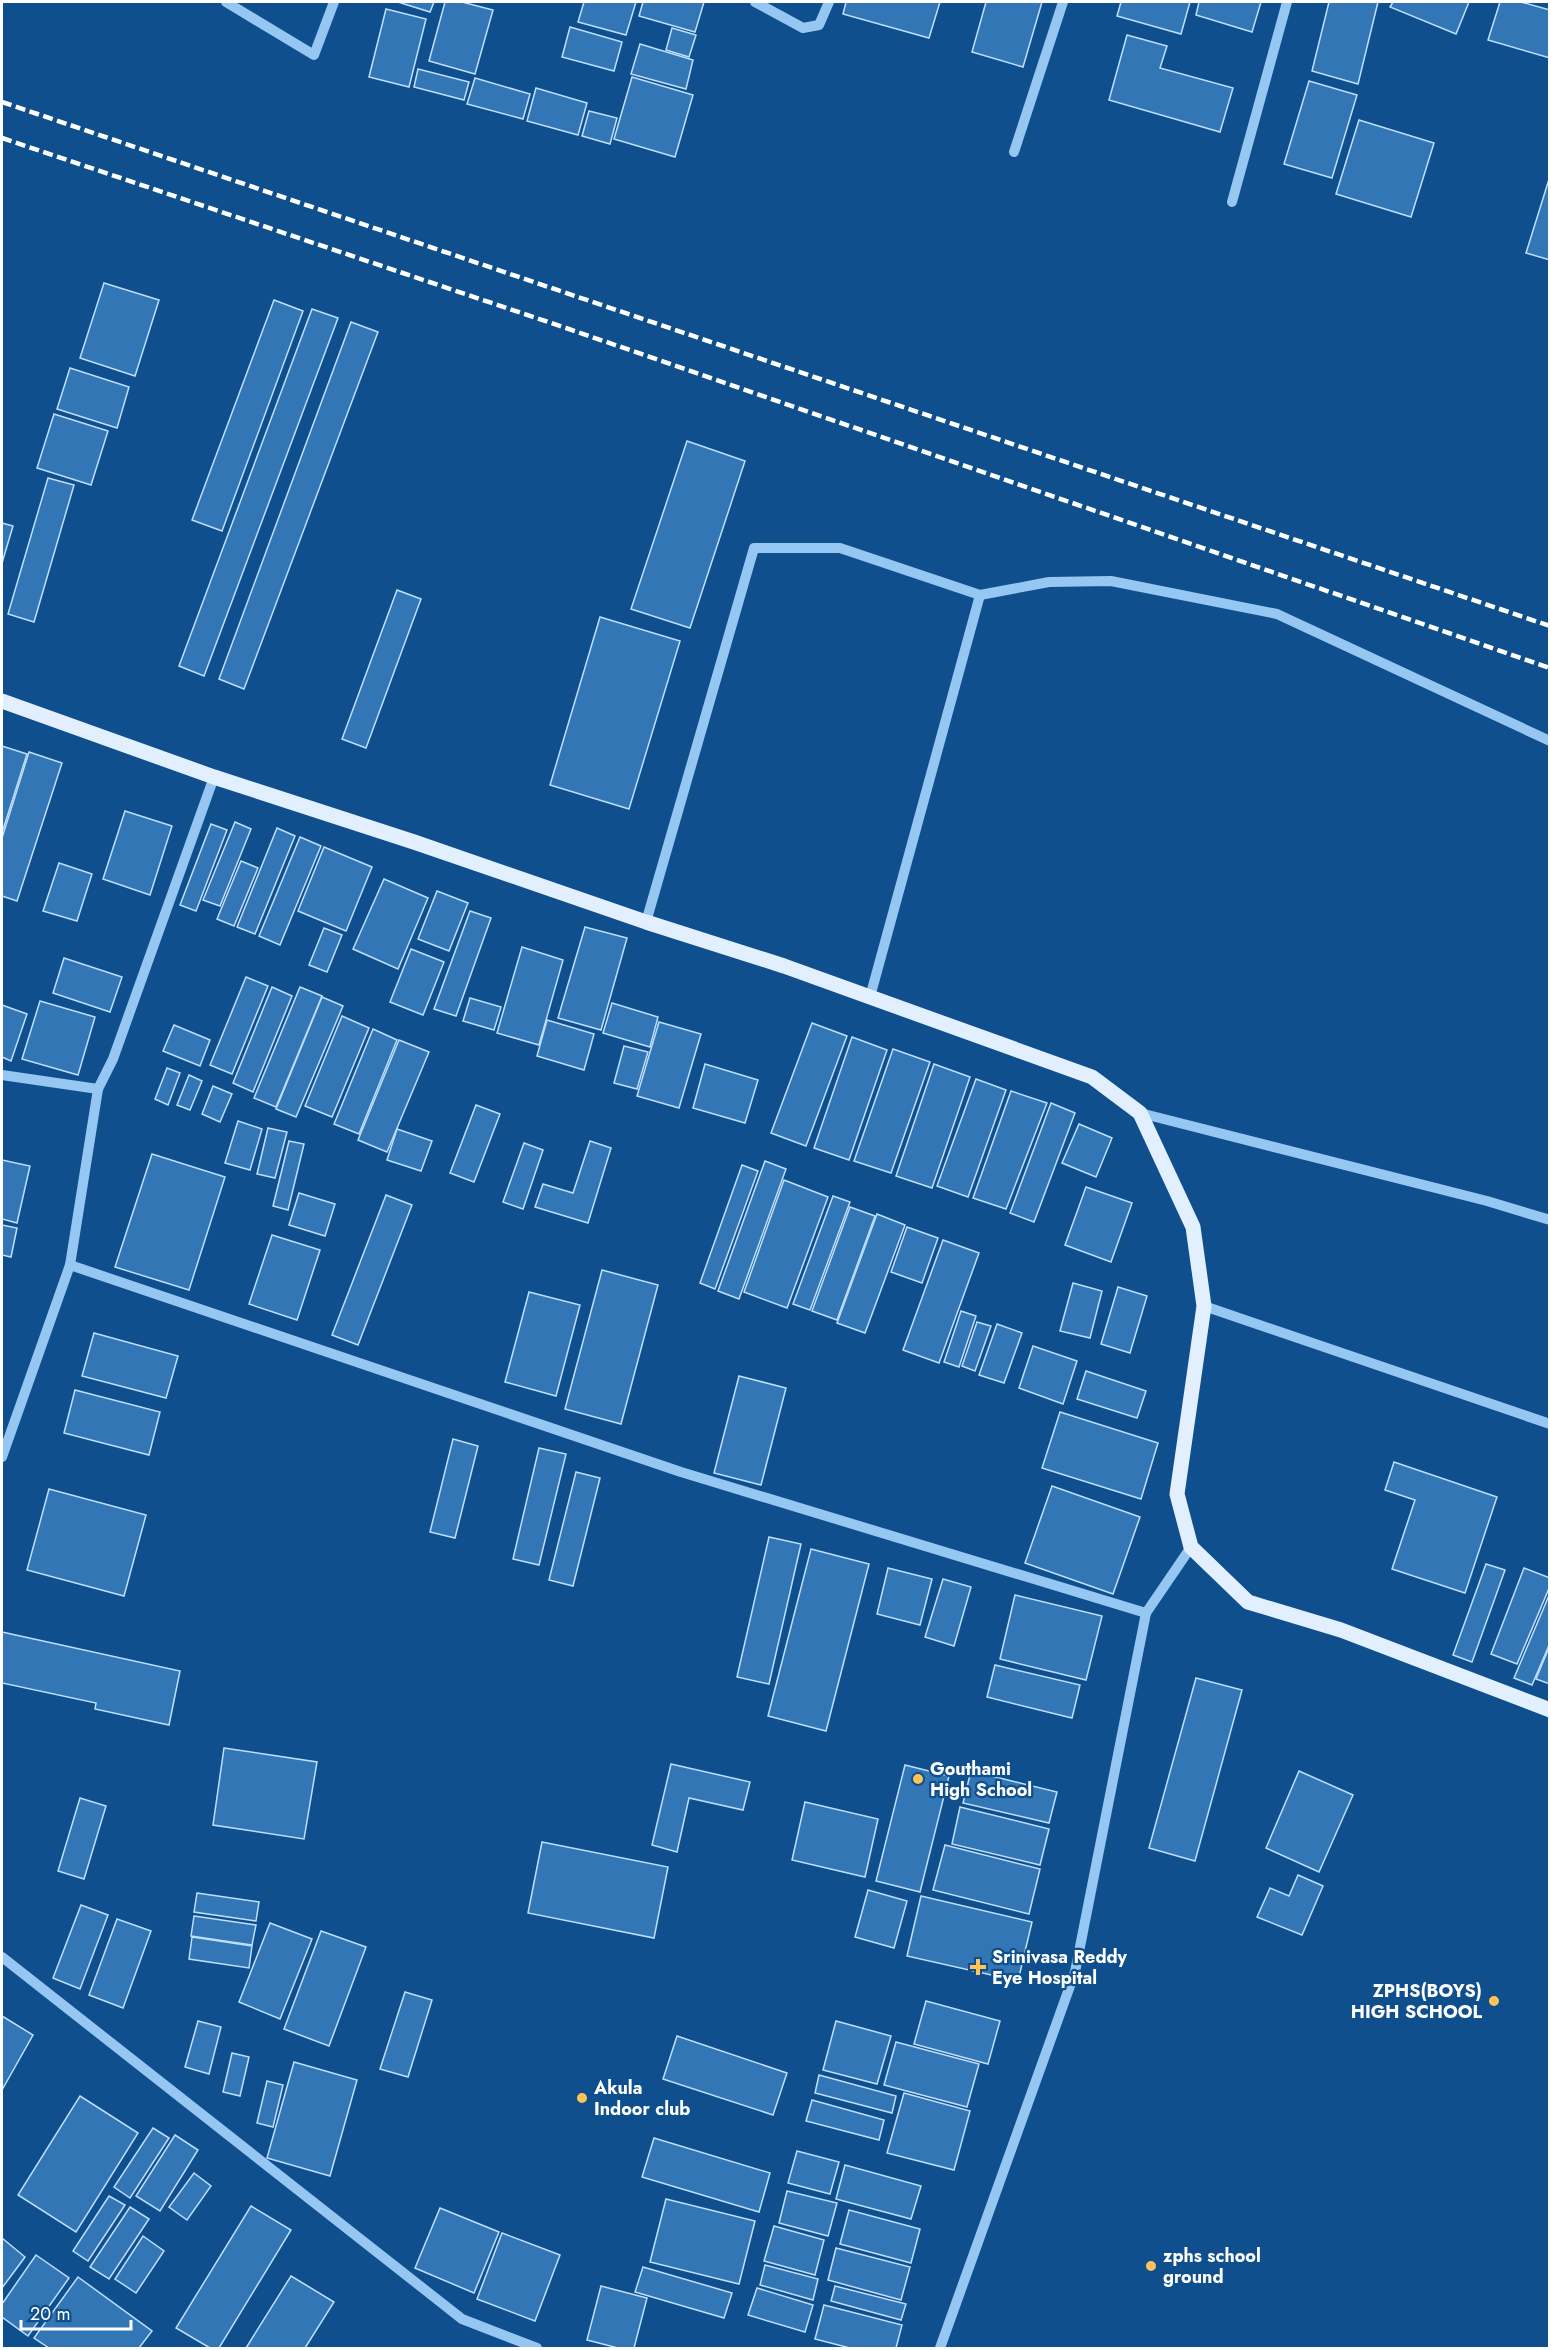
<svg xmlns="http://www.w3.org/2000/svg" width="1551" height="2350" font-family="Jost,sans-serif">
<rect width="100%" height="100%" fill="#0f4f8d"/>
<!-- building -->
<g fill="#3376b5" stroke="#bedffe" stroke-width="1.5">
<polygon points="398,2 434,2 430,12"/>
<polygon points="445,2 462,2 493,10 475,74 429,61"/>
<polygon points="584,2 636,2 626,35 578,22"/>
<polygon points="643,2 704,2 695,32 639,16"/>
<polygon points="846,2 940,2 929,38 843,14"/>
<polygon points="986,2 1042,2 1023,67 972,52"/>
<polygon points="1121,2 1190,2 1181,34 1117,16"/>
<polygon points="1199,2 1261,2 1252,32 1196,15"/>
<polygon points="1329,2 1378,2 1358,84 1312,71"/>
<polygon points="1393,2 1469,2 1456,34 1390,7"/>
<polygon points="1500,2 1521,2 1550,10 1550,58 1488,40"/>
<polygon points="386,9 426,19 409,87 369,77"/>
<polygon points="570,27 622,42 614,71 562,57"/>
<polygon points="672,28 696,35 689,57 666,50"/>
<polygon points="1127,35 1167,46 1160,68 1233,88 1220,132 1109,100"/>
<polygon points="640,44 693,60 686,89 631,74"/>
<polygon points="418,69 469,82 464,100 414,87"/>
<polygon points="632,77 693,95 675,157 614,139"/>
<polygon points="475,78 530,94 523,119 467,104"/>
<polygon points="1309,81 1357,95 1332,178 1284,164"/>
<polygon points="536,88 587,103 578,135 527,121"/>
<polygon points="589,111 617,118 610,144 582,136"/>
<polygon points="1359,120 1434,143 1411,217 1336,194"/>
<polygon points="1550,176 1550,260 1526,253"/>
<polygon points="104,283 159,300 135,376 80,358"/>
<polygon points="274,300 303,311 222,531 192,520"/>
<polygon points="312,309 338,318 204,676 179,666"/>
<polygon points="351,322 378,332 244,689 219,679"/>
<polygon points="70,368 129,387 117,428 57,409"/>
<polygon points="54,414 108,431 91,485 37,468"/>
<polygon points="687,441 745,461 690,628 631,609"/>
<polygon points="48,478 74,485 34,622 8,614"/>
<polygon points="2,523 13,526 2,563"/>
<polygon points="397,590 421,599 366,748 342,739"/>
<polygon points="600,617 680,641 629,809 550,785"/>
<polygon points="2,746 27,754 2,833"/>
<polygon points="29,752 62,763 17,901 2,896 2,838"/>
<polygon points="125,811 172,826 150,895 103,879"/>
<polygon points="235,822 251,829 220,906 203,900"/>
<polygon points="211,824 227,830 196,911 180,905"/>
<polygon points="277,828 295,836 255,934 237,927"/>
<polygon points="300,837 321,846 280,945 259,936"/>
<polygon points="324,847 372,867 346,931 298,911"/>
<polygon points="241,861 258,868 234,926 217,919"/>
<polygon points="59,863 92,874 77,921 43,911"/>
<polygon points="384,879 428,898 398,969 353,949"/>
<polygon points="437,891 468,903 449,951 418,939"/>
<polygon points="470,911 491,918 456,1016 434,1009"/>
<polygon points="585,927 627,938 601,1030 558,1018"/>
<polygon points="324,928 342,935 327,972 309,965"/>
<polygon points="522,947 563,960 539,1045 497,1033"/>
<polygon points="411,949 444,962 423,1015 390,1002"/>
<polygon points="64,958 122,977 110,1012 53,993"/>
<polygon points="246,977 268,986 232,1074 210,1065"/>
<polygon points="272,987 292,996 253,1092 233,1083"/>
<polygon points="300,987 322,996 276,1107 254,1098"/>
<polygon points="322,997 343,1006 296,1117 276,1109"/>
<polygon points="470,998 501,1007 494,1030 463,1021"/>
<polygon points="40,1001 95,1017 78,1075 22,1059"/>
<polygon points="612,1003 658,1017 650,1047 603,1033"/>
<polygon points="2,1005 27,1014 11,1061 2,1057"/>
<polygon points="342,1016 369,1028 332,1117 305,1106"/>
<polygon points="547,1020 594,1034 584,1070 537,1056"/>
<polygon points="659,1022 701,1034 679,1108 637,1096"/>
<polygon points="812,1023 847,1036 806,1146 771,1133"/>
<polygon points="174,1025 210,1040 200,1066 163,1051"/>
<polygon points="373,1029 397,1040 359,1134 334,1124"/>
<polygon points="852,1037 887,1050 849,1160 814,1148"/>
<polygon points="399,1040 429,1052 387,1152 358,1140"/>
<polygon points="624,1046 648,1052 637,1089 614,1083"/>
<polygon points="893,1049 930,1062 891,1173 854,1161"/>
<polygon points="705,1064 758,1080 745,1123 693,1108"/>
<polygon points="934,1064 970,1077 932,1188 896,1176"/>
<polygon points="167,1068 180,1073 168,1105 155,1099"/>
<polygon points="189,1075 202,1081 190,1110 177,1105"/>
<polygon points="976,1079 1006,1090 968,1197 937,1186"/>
<polygon points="213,1086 232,1094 220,1122 202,1114"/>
<polygon points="1011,1091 1047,1103 1006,1209 973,1198"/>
<polygon points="1051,1103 1075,1113 1034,1222 1010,1213"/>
<polygon points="476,1105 500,1114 474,1182 450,1173"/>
<polygon points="238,1121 262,1129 250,1170 225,1163"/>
<polygon points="1079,1124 1112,1138 1096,1177 1062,1163"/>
<polygon points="268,1128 287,1132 275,1178 257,1174"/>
<polygon points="397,1129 432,1141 421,1171 387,1160"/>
<polygon points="289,1141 304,1144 288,1210 273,1206"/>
<polygon points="590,1141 611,1148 588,1223 535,1207 543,1184 573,1193"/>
<polygon points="524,1143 543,1150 523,1209 503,1202"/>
<polygon points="152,1154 225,1177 189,1290 115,1267"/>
<polygon points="2,1160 30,1166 17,1223 2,1219"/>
<polygon points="765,1161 786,1169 739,1299 718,1291"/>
<polygon points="742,1165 758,1171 715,1289 700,1283"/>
<polygon points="784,1180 828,1197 787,1308 744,1292"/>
<polygon points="1086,1187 1132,1203 1111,1262 1065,1245"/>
<polygon points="299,1193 335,1204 325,1236 289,1225"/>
<polygon points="386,1195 412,1205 358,1345 332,1335"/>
<polygon points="833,1196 850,1202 810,1310 793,1304"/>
<polygon points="850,1207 875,1216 837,1320 812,1311"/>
<polygon points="877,1214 905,1225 865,1333 837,1323"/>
<polygon points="2,1225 17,1228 11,1257 2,1255"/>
<polygon points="907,1227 938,1238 922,1283 891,1272"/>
<polygon points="272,1235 320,1250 297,1320 249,1304"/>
<polygon points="943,1240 979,1253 939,1363 903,1350"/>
<polygon points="602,1270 658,1285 621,1424 565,1409"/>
<polygon points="1073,1283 1102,1291 1090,1338 1060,1331"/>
<polygon points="1118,1287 1147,1296 1130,1353 1101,1344"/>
<polygon points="529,1292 580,1305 556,1396 505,1382"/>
<polygon points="961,1311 976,1316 959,1367 944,1362"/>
<polygon points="977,1322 991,1326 975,1371 962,1366"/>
<polygon points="997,1324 1022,1333 1004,1383 979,1375"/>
<polygon points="94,1333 178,1356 166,1398 82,1376"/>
<polygon points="1033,1346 1077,1361 1063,1404 1019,1388"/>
<polygon points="1086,1371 1146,1391 1137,1418 1077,1399"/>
<polygon points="739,1376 786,1388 761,1485 714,1473"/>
<polygon points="75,1390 160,1412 149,1455 64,1433"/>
<polygon points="1060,1412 1158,1443 1141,1499 1042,1468"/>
<polygon points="453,1439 478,1446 455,1538 430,1532"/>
<polygon points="539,1448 566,1454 539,1565 513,1559"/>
<polygon points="1394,1462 1497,1497 1465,1593 1392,1569 1415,1500 1385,1490"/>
<polygon points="576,1472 600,1478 573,1586 549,1580"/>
<polygon points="1052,1486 1140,1517 1113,1594 1025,1563"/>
<polygon points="49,1489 146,1515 124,1596 27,1570"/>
<polygon points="769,1537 801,1544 769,1684 737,1677"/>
<polygon points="811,1549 869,1564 826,1731 768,1716"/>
<polygon points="1486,1564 1505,1570 1472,1662 1453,1655"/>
<polygon points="888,1568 932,1579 920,1625 877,1614"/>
<polygon points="1524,1568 1550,1578 1550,1586 1517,1664 1491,1654"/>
<polygon points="943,1579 971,1587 954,1646 925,1637"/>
<polygon points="1550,1593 1550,1643 1532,1685 1514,1678"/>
<polygon points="1015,1595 1102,1616 1086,1680 1000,1659"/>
<polygon points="2,1632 180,1671 169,1725 95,1709 96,1703 2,1683"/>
<polygon points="1550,1645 1550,1684 1536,1679"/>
<polygon points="995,1665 1080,1685 1072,1718 987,1697"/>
<polygon points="1196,1678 1242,1690 1195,1861 1149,1848"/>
<polygon points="224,1748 317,1762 304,1839 213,1825"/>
<polygon points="671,1764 750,1782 743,1810 689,1798 677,1852 652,1845"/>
<polygon points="905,1765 949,1776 920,1892 876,1881"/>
<polygon points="971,1771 1057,1792 1049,1823 963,1803"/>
<polygon points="1299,1771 1353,1795 1319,1872 1266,1848"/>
<polygon points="80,1798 106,1806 84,1879 58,1871"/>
<polygon points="805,1802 878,1819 865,1877 792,1860"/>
<polygon points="960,1807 1049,1829 1040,1865 952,1844"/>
<polygon points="542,1842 668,1867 654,1938 528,1913"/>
<polygon points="945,1845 1040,1869 1029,1914 933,1890"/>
<polygon points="1298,1875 1323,1886 1302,1935 1257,1917 1270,1888 1289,1896"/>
<polygon points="868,1890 907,1901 894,1948 855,1937"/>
<polygon points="197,1893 259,1902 256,1921 194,1912"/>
<polygon points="921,1896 1032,1922 1018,1981 907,1956"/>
<polygon points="81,1905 108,1915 80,1989 53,1978"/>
<polygon points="194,1916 256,1925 252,1945 191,1936"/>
<polygon points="117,1919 151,1931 123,2008 89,1995"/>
<polygon points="270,1923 312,1939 280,2019 239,2002"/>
<polygon points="321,1931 366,1947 329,2046 284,2029"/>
<polygon points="192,1937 252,1946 249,1968 189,1959"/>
<polygon points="405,1992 432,2000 408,2077 380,2069"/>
<polygon points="926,2001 1000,2021 988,2064 914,2044"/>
<polygon points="2,2016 33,2035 2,2090"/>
<polygon points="198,2021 221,2027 209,2074 185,2067"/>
<polygon points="836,2021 891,2036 877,2084 823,2070"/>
<polygon points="677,2036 787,2073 773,2115 663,2079"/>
<polygon points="896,2042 979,2064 967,2107 884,2085"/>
<polygon points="232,2053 249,2057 240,2096 223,2092"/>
<polygon points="294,2062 357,2080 330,2176 267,2158"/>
<polygon points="819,2075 896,2096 892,2113 815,2093"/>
<polygon points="267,2081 283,2085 273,2127 257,2123"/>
<polygon points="904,2093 970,2111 954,2170 887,2153"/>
<polygon points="80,2096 138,2133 76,2232 18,2195"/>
<polygon points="812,2100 884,2120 879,2140 806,2121"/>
<polygon points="153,2128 169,2138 130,2198 114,2187"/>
<polygon points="175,2135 198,2150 160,2211 136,2196"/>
<polygon points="654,2138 770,2173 759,2212 642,2177"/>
<polygon points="797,2151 839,2162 830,2194 788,2183"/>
<polygon points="845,2165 921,2186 911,2219 836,2199"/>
<polygon points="194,2173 211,2186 187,2220 169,2207"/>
<polygon points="787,2191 837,2203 828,2236 779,2223"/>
<polygon points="109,2196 125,2205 88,2261 73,2251"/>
<polygon points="666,2199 755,2221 739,2284 650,2262"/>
<polygon points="251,2206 291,2230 219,2348 210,2348 176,2328"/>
<polygon points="130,2207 149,2219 109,2279 90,2267"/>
<polygon points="440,2208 499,2232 474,2293 415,2268"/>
<polygon points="849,2210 920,2229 911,2263 840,2244"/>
<polygon points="774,2226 824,2240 815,2275 764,2261"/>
<polygon points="502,2233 560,2255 535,2321 477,2299"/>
<polygon points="143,2236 164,2251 136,2293 115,2279"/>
<polygon points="2,2238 25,2257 2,2288"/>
<polygon points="836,2248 910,2267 901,2300 828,2280"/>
<polygon points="36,2255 69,2278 28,2336 2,2317 2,2304"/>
<polygon points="765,2265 818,2279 813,2300 760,2285"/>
<polygon points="643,2267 732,2293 724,2318 635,2292"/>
<polygon points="291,2276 334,2302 305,2348 246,2348"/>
<polygon points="78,2277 152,2331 139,2348 49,2348 34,2338"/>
<polygon points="601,2286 647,2298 634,2348 618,2348 587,2340"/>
<polygon points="835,2286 906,2304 901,2320 831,2301"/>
<polygon points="757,2288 813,2305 805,2332 748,2315"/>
<polygon points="824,2305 902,2325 896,2348 850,2348 815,2339"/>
</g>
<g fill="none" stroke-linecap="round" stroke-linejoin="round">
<!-- minor -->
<g stroke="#96c7f3" stroke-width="10">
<polyline points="226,2 314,55 334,2"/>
<polyline points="755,2 803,28 819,25 829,2"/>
<polyline points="1014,152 1063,2"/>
<polyline points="1232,202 1287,2"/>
<polyline points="646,922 754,548 840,548 980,595"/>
<polyline points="870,997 980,595 1049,582 1111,581 1277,614 1550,741"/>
<polyline points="2,1075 98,1089"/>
<polyline points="1140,1113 1487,1201 1550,1220"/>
<polyline points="70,1265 681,1472 1146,1613"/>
<polyline points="1204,1306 1550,1424"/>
<polyline points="2,1457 70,1265 98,1089 113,1059 214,777"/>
<polyline points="2,1957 462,2319 537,2348"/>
<polyline points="940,2348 1075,1972 1146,1613 1191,1547"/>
</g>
<!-- major -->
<polyline stroke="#e2efff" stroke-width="15" points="2,701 214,777 414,842 646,922 784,966 1092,1077 1140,1113 1193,1227 1204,1306 1177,1494 1191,1547 1248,1602 1341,1630 1550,1710"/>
<!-- rail -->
<g stroke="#fff" stroke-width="4.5" stroke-dasharray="10 4.5" stroke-linecap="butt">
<polyline points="2,102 1550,626"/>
<polyline points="2,138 566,328 1550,668"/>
</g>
</g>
<!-- markers -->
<g fill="#ffc358" stroke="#0f4f8d" stroke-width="2">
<circle cx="918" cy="1779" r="6"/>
<path d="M975 1958h6v6h6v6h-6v6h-6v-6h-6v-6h6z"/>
<circle cx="1494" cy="2001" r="6"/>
<circle cx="582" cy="2098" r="6"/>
<circle cx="1151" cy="2266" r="6"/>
</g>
<g text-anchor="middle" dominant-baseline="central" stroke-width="4.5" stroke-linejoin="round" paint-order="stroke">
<!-- poi labels -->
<g font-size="18" font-weight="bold" fill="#fff" stroke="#0f4f8d" text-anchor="start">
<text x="930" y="1769">Gouthami<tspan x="930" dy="21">High School</tspan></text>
<text x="992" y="1957">Srinivasa Reddy<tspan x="992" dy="21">Eye Hospital</tspan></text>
<text x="1482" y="1991" text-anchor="end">ZPHS(BOYS)<tspan x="1482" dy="21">HIGH SCHOOL</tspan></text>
<text x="594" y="2088">Akula<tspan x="594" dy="21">Indoor club</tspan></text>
<text x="1163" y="2256">zphs school<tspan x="1163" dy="21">ground</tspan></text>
</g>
</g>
<!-- border -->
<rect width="1551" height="2350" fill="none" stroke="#ffffff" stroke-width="6"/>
<!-- scale -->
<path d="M21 2320v9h110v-9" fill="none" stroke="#ffffff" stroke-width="3"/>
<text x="30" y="2320" font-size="18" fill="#ffffff" stroke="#0f4f8d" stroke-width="4.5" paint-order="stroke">20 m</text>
</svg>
